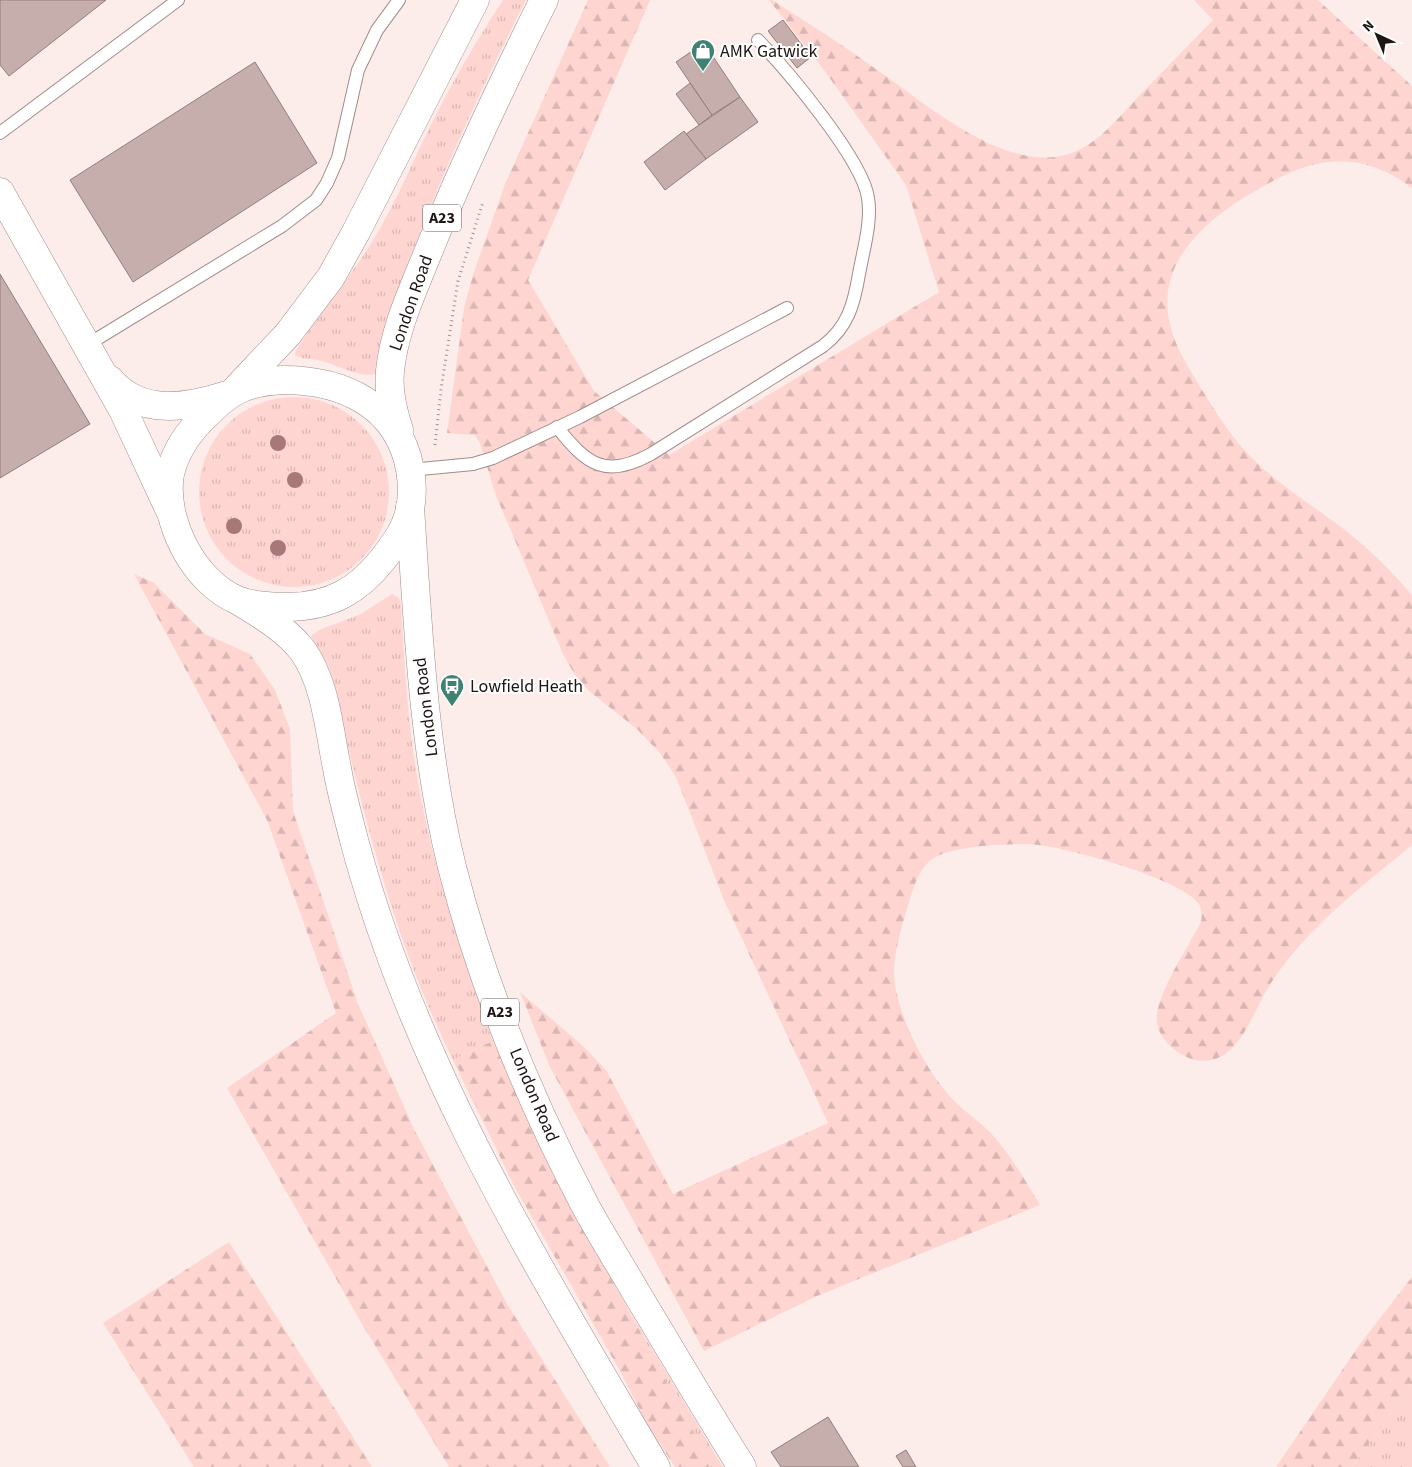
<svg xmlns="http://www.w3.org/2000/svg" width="1412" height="1467" font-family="'Source Sans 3',sans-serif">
<defs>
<pattern id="grass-tufts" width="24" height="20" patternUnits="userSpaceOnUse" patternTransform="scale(1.25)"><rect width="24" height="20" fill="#fed5d1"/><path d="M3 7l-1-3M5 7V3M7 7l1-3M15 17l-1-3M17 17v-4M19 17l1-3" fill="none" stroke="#d9b6b3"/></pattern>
<pattern id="forest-firs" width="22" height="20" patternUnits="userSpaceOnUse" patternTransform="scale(1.25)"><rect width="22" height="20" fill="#fed5d1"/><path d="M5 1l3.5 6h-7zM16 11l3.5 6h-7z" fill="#d9b6b3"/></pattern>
</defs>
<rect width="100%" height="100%" fill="#fcedeb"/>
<!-- grass -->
<g fill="url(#grass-tufts)">
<path d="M503,0H526C481,88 440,178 405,271C393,304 390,341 376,373C364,380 333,363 318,360C310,358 301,360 295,355C294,347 354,271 363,256C391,215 409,169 431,125C452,82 477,40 503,0Z"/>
<circle cx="294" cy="492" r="95"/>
<path d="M392,594L399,598L401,605C404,658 407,711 415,764C430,859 460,951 493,1041L455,1059L491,1138C461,1077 430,1016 407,952C375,863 353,772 333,679L328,665L311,636L319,630L361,614Z"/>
<polygon points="628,1309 723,1467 711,1467"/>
<polygon points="1412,1385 1412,1467 1352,1467"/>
</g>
<!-- forest -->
<g fill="url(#forest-firs)">
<path d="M588,0H650L528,280L594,391L669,455L939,292L906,185L824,70L769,0H772C806,22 840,43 873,67C923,101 1009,179 1074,152C1100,142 1120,116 1139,96C1164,71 1188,45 1213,20L1194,0H1318L1412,86V188C1365,153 1322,154 1271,182C1221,209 1156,252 1169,320C1173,343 1187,365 1199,385C1215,411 1232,439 1255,461C1281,486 1312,505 1341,527C1367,547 1391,570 1412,595V845C1360,888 1306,928 1269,986C1255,1008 1245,1044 1220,1057C1200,1067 1177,1056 1164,1039C1159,1032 1156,1024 1157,1014C1159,991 1189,945 1201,922C1202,916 1202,910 1199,904C1182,879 1069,848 1038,845C1013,843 951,845 931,860C919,869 914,886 910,899C903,922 893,953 894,977C898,1018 926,1071 954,1101C967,1114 984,1124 996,1139C1013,1159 1026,1182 1040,1205L817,1296L704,1351L550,1067L520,992L584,1047L606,1070L673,1194L828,1123L724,900L676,777L660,753L637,729L589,691L575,675L563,654L495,493L480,443L475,435L447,433L464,308L473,275L505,184Z"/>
<polygon points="134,574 154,583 205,634 250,654 275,690 290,729 293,811 358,1004 415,1131 507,1304 610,1467 449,1467 362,1324 227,1088 336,1013 267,820"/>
<polygon points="493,1041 554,1177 628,1309 711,1467 675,1467 648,1426 619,1369 513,1184 454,1059"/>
<polygon points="229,1242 372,1467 194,1467 103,1323"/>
<polygon points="1412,1277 1412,1385 1352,1467 1276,1467 1360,1344"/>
</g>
<!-- building -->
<g fill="#c6aeac" stroke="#937d7b">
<polygon points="0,0 106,0 9,76 0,65"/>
<polygon points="783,20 811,57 797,68 768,31"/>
<polygon points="704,43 740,97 712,115 676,62"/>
<polygon points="255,62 317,163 133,282 70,180"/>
<polygon points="690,83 712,115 699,125 676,94"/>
<polygon points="740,97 758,122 706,159 686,134"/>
<polygon points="684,131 706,159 665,190 644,162"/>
<polygon points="0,274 90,424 0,478"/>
<polygon points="828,1417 859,1467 781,1467 771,1452"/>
<polygon points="906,1450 916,1467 903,1467 896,1456"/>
</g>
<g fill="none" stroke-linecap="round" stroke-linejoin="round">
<!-- service casing -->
<g stroke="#a28c89" stroke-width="14">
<g id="service">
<polyline points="0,133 178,0"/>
<polyline points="87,345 282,226 316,200 327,183 338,158 358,70 377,30 399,0"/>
<path d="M557,427C587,465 606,479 651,454L823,346C848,327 854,304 859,274C863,251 872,222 868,198C863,160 786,69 758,40"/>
<polyline points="410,470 473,464 493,458 580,417 787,308"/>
</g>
</g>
<!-- tertiary casing -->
<g stroke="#a28c89" stroke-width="29">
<g id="tertiary">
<polyline points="0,192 123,410 171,513"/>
<path d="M110,380C140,416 187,408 227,395"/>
</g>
</g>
<!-- primary casing -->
<g stroke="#a28c89" stroke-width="29">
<g id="primary">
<path d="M283,380C343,380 398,405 410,469C413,487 413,507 405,525C400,537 391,549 383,559C358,591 330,606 290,607C272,607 253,606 237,600C194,582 162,520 170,474C175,451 190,430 207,414C232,389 247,382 283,380Z"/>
<polyline points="237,388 288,334 331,277 356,232 475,0"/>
<path d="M399,430C393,411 388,392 390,371C394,331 412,292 427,255C462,168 502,84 544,0"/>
<path d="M410,507C418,627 423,750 452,867C482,984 531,1103 587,1209C603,1238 621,1266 637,1294C672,1352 706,1410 742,1467"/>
<path d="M237,600C260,614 286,629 303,651C326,684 329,730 337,768C341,792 348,816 354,840C415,1069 537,1265 656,1467"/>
</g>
</g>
<!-- path -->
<polyline stroke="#9f9291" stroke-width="3" stroke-dasharray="1 4" stroke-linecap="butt" points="435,445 441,389 458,281 483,202"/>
<!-- service -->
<use href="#service" stroke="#fff" stroke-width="12"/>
<!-- tertiary -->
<use href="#tertiary" stroke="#fff" stroke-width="28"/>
<!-- primary -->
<use href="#primary" stroke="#fff" stroke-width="28"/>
</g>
<!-- trees -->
<g fill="#a77877">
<circle cx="278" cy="443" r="8"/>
<circle cx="295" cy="480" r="8"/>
<circle cx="234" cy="526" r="8"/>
<circle cx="278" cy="548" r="8"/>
</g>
<!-- icons -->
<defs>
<g id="shop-pin" transform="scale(1.25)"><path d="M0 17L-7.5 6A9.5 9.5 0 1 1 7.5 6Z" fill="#3f8274" stroke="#fff"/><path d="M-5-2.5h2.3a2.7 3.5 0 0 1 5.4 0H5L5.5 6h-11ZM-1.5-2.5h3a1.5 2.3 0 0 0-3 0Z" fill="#fff"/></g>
<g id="bus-pin" transform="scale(1.25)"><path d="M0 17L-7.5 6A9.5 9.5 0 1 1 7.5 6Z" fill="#3f8274" stroke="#fff"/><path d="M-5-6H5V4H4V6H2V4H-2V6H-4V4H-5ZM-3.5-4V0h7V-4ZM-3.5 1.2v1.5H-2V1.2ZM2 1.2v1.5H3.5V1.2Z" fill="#fff"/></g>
</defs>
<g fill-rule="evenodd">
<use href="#shop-pin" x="703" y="51"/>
<use href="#bus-pin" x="452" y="686"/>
</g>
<g text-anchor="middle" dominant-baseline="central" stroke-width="4" stroke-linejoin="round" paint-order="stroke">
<!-- shield labels -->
<g fill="#fff" stroke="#625c5b" stroke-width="1">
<rect x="423" y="204.5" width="38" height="27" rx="4"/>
<rect x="481" y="998.5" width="38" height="27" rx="4"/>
</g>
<g font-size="16" font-weight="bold" fill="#1e1615">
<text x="442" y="218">A23</text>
<text x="500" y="1012">A23</text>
</g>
<!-- poi labels -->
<g font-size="18" fill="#1e1615" stroke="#fff" text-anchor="start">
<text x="720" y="51">AMK Gatwick</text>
<text x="470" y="686">Lowfield Heath</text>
</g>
<!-- street labels -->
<g font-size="18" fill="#1e1615" stroke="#fff">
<text transform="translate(411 303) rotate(-71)">London Road</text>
<text transform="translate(426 707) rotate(-97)">London Road</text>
<text transform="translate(534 1095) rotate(67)">London Road</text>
</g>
</g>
<!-- north arrow -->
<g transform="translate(1377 35) rotate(316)" stroke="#ffffff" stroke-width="4" paint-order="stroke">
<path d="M0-4L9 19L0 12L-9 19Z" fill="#1e1615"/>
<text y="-8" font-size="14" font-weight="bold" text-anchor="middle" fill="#1e1615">N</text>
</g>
</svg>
